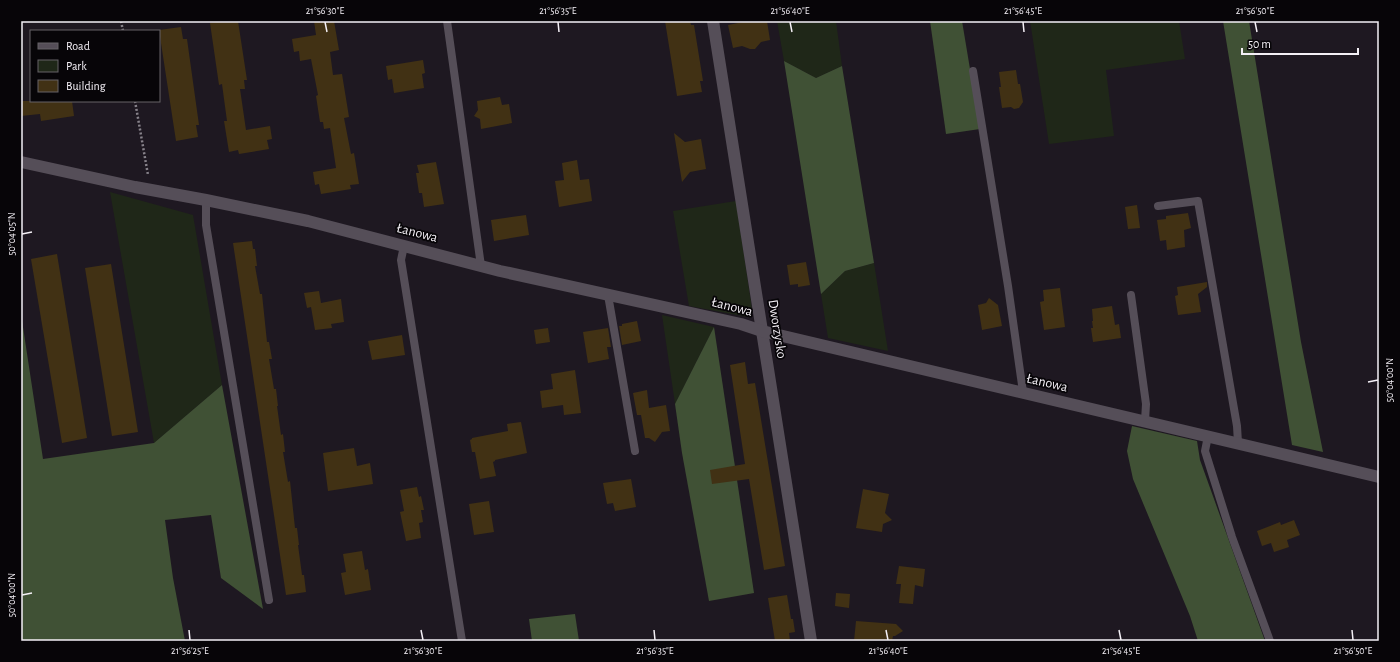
<svg xmlns="http://www.w3.org/2000/svg" width="1400" height="662" font-family="'Alegreya Sans',sans-serif">
<rect width="100%" height="100%" fill="#1e1821"/>
<!-- green -->
<g fill="#1f2718">
<polygon points="777,21 836,21 842,66 816,78 784,61"/>
<polygon points="1030,21 1179,21 1185,59 1106,70 1114,136 1049,144"/>
<polygon points="110,192 193,215 222,385 154,443"/>
<polygon points="736,201 752,309 748,317 689,306 673,211"/>
<polygon points="874,263 888,351 828,338 821,294 845,271"/>
<polygon points="662,315 714,327 675,404"/>
</g>
<!-- forest -->
<g fill="#405135">
<polygon points="930,21 962,21 980,129 946,134"/>
<polygon points="1223,21 1249,21 1301,342 1323,452 1292,445"/>
<polygon points="784,61 816,78 842,66 874,263 845,271 821,294"/>
<polygon points="21,314 43,459 154,443 222,385 263,609 221,578 211,515 165,520 173,578 185,641 21,641"/>
<polygon points="714,327 754,593 709,601 682,453 675,404"/>
<polygon points="1132,426 1197,441 1200,460 1265,641 1198,641 1190,616 1133,479 1127,451"/>
<polygon points="575,614 579,641 532,641 529,619"/>
</g>
<!-- building -->
<g fill="#413114">
<polygon points="222,21 238,21 247,80 244,80 245,89 240,89 246,130 270,126 272,139 267,140 269,149 239,154 238,150 229,152 224,121 227,121 224,99 222,84 219,85 210,23"/>
<polygon points="314,21 334,21 339,50 330,52 333,75 342,74 349,117 344,118 351,154 354,153 359,184 350,185 351,189 321,194 319,184 315,185 313,172 336,168 330,128 324,129 323,122 320,122 316,96 318,95 311,59 300,61 299,51 294,52 292,39 316,35"/>
<polygon points="665,21 690,21 691,25 694,25 703,81 700,81 702,92 677,96"/>
<polygon points="748,21 767,21 770,40 761,42 755,49 750,49 742,46 733,48 728,25"/>
<polygon points="181,27 183,39 187,39 199,125 196,125 198,137 176,141 159,30"/>
<polygon points="423,60 425,73 422,74 424,88 394,93 392,79 388,80 386,66"/>
<polygon points="1016,70 1018,84 1020,84 1023,102 1019,108 1014,109 1011,107 1002,108 999,87 1001,87 999,72"/>
<polygon points="500,97 502,105 509,104 512,123 481,129 480,119 474,116 478,110 477,101"/>
<polygon points="21,101 72,101 74,116 41,121 40,114 21,116"/>
<polygon points="674,133 685,142 701,139 706,169 690,172 682,182"/>
<polygon points="577,160 580,180 589,179 592,201 559,207 555,181 564,180 562,163"/>
<polygon points="436,162 444,204 424,207 422,193 419,193 416,173 419,173 417,165"/>
<polygon points="1137,205 1140,228 1128,229 1125,207"/>
<polygon points="1188,213 1191,228 1184,230 1185,247 1167,250 1166,240 1160,241 1157,220 1166,219 1166,216"/>
<polygon points="526,215 529,235 494,241 491,220"/>
<polygon points="252,241 253,249 255,249 257,266 255,266 260,294 262,294 267,342 269,342 272,359 269,359 274,389 276,389 278,406 277,406 281,435 283,434 285,452 283,452 288,482 290,481 295,528 297,528 299,545 298,545 302,575 304,575 306,592 286,595 233,243"/>
<polygon points="57,254 87,438 62,443 31,259"/>
<polygon points="806,262 810,285 798,287 798,284 790,285 787,265"/>
<polygon points="111,264 138,432 112,436 85,268"/>
<polygon points="1207,282 1207,287 1198,294 1201,312 1178,315 1175,296 1178,295 1177,287"/>
<polygon points="1060,288 1065,327 1044,330 1040,302 1044,301 1043,290"/>
<polygon points="319,291 321,303 341,299 344,322 331,324 332,328 315,330 311,307 307,308 304,293"/>
<polygon points="989,298 998,305 1002,326 982,330 978,305 986,303"/>
<polygon points="1112,306 1115,325 1119,324 1121,338 1093,342 1091,328 1093,328 1092,321 1093,321 1092,309"/>
<polygon points="637,321 641,341 622,345 619,326 622,326 622,324"/>
<polygon points="548,328 550,342 536,344 534,330"/>
<polygon points="608,328 611,347 607,347 609,359 588,363 583,332"/>
<polygon points="402,335 405,355 372,360 368,341"/>
<polygon points="745,362 748,384 755,383 785,566 764,570 749,479 712,484 710,470 745,464 730,365"/>
<polygon points="575,370 581,413 564,415 563,405 542,408 540,391 553,389 551,374"/>
<polygon points="647,390 649,408 666,405 670,431 662,432 655,442 649,438 645,438 641,415 637,415 633,393"/>
<polygon points="521,422 527,453 495,460 495,461 493,462 496,476 480,479 475,452 472,452 470,440 472,439 472,438 508,431 507,424"/>
<polygon points="354,448 357,466 370,463 373,484 328,491 323,453"/>
<polygon points="631,479 636,507 615,511 613,503 607,504 603,483"/>
<polygon points="417,487 419,497 421,496 424,510 421,510 423,522 419,523 421,538 406,541 400,512 404,511 400,490"/>
<polygon points="863,489 889,494 885,513 892,520 883,524 882,532 856,528"/>
<polygon points="489,501 494,532 474,535 469,504"/>
<polygon points="1294,520 1300,535 1287,540 1289,547 1274,552 1271,543 1262,546 1257,531 1280,522 1281,525"/>
<polygon points="362,551 365,570 368,569 371,590 345,595 341,573 346,572 343,554"/>
<polygon points="899,566 925,569 923,587 915,585 913,604 899,603 901,584 896,584"/>
<polygon points="836,593 850,594 849,608 835,606"/>
<polygon points="787,595 791,619 793,619 795,632 789,633 790,641 775,641 768,598"/>
<polygon points="856,621 896,624 903,631 895,636 893,636 892,641 854,641"/>
</g>
<g fill="none" stroke-linecap="round" stroke-linejoin="round">
<!-- path -->
<g stroke="#87828a" stroke-width="2.5" stroke-dasharray="2 2" stroke-linecap="butt">
<polyline points="121,21 123,31"/>
<polyline points="135,101 148,175"/>
</g>
<!-- lane -->
<g stroke="#554e58" stroke-width="8">
<polyline points="447,21 481,266"/>
<polyline points="973,71 1008,286 1023,392"/>
<polyline points="206,200 206,225 269,600"/>
<polyline points="1158,206 1198,201 1237,426 1238,443"/>
<polyline points="404,246 401,260 462,641"/>
<polyline points="608,295 635,451"/>
<polyline points="1131,295 1146,404 1145,421"/>
<polyline points="1208,436 1205,451 1232,537 1270,641"/>
</g>
<!-- street -->
<g stroke="#554e58" stroke-width="12">
<polyline points="713,21 811,641"/>
<polyline points="21,162 135,187 206,200 308,221 500,271 741,324 762,331 1379,477"/>
</g>
</g>
<!-- ticks -->
<path fill="none" stroke="#f4f0f6" stroke-width="1.5" d="M325,22L327,32M558,22L559,32M790,22L792,32M1023,22L1024,32M1255,22L1257,32M22,234L32,232M1368,382L1378,380M22,595L32,593M189,630L190,640M421,630L423,640M654,630L655,640M886,630L888,640M1119,630L1121,640M1352,630L1353,640"/>
<g text-anchor="middle" dominant-baseline="central" stroke-width="3.5" stroke-linejoin="round" paint-order="stroke">
<!-- street labels -->
<g font-size="14" fill="#f4f0f6" stroke="#070508">
<text transform="translate(417 233) rotate(14)">Łanowa</text>
<text transform="translate(732 307) rotate(14)">Łanowa</text>
<text transform="translate(777 329) rotate(81)">Dworzysko</text>
<text transform="translate(1047 383) rotate(13)">Łanowa</text>
</g>
</g>
<!-- border -->
<rect width="1400" height="662" fill="none" stroke="#070508" stroke-width="44"/>
<!-- legend -->
<rect x="30" y="30" width="130" height="72" fill="#070508" stroke="#666367"/>
<rect x="38" y="43" width="20" height="6" fill="#554e58" stroke="#666367"/>
<text x="66" y="50" font-size="12" fill="#f4f0f6">Road</text>
<rect x="38" y="60" width="20" height="12" fill="#1f2718" stroke="#666367"/>
<text x="66" y="70" font-size="12" fill="#f4f0f6">Park</text>
<rect x="38" y="80" width="20" height="12" fill="#413114" stroke="#666367"/>
<text x="66" y="90" font-size="12" fill="#f4f0f6">Building</text>
<!-- scale -->
<path d="M1242 48v6h116v-6" fill="none" stroke="#f4f0f6" stroke-width="2"/>
<text x="1248" y="48" font-size="12" fill="#f4f0f6" stroke="#070508" stroke-width="3" paint-order="stroke">50 m</text>
<rect x="22" y="22" width="1356" height="618" fill="none" stroke="#f4f0f6" stroke-width="1.5"/>
<g font-size="10" text-anchor="middle" fill="#f4f0f6">
<text x="325" y="14">21°56'30"E</text>
<text x="558" y="14">21°56'35"E</text>
<text x="790" y="14">21°56'40"E</text>
<text x="1023" y="14">21°56'45"E</text>
<text x="1255" y="14">21°56'50"E</text>
<text transform="translate(11 234) rotate(-90)" y="4">50°04'05"N</text>
<text transform="translate(1389 380) rotate(-90)" y="4">50°04'00"N</text>
<text transform="translate(11 595) rotate(-90)" y="4">50°04'00"N</text>
<text x="190" y="654">21°56'25"E</text>
<text x="423" y="654">21°56'30"E</text>
<text x="655" y="654">21°56'35"E</text>
<text x="888" y="654">21°56'40"E</text>
<text x="1121" y="654">21°56'45"E</text>
<text x="1353" y="654">21°56'50"E</text>
</g>
</svg>
